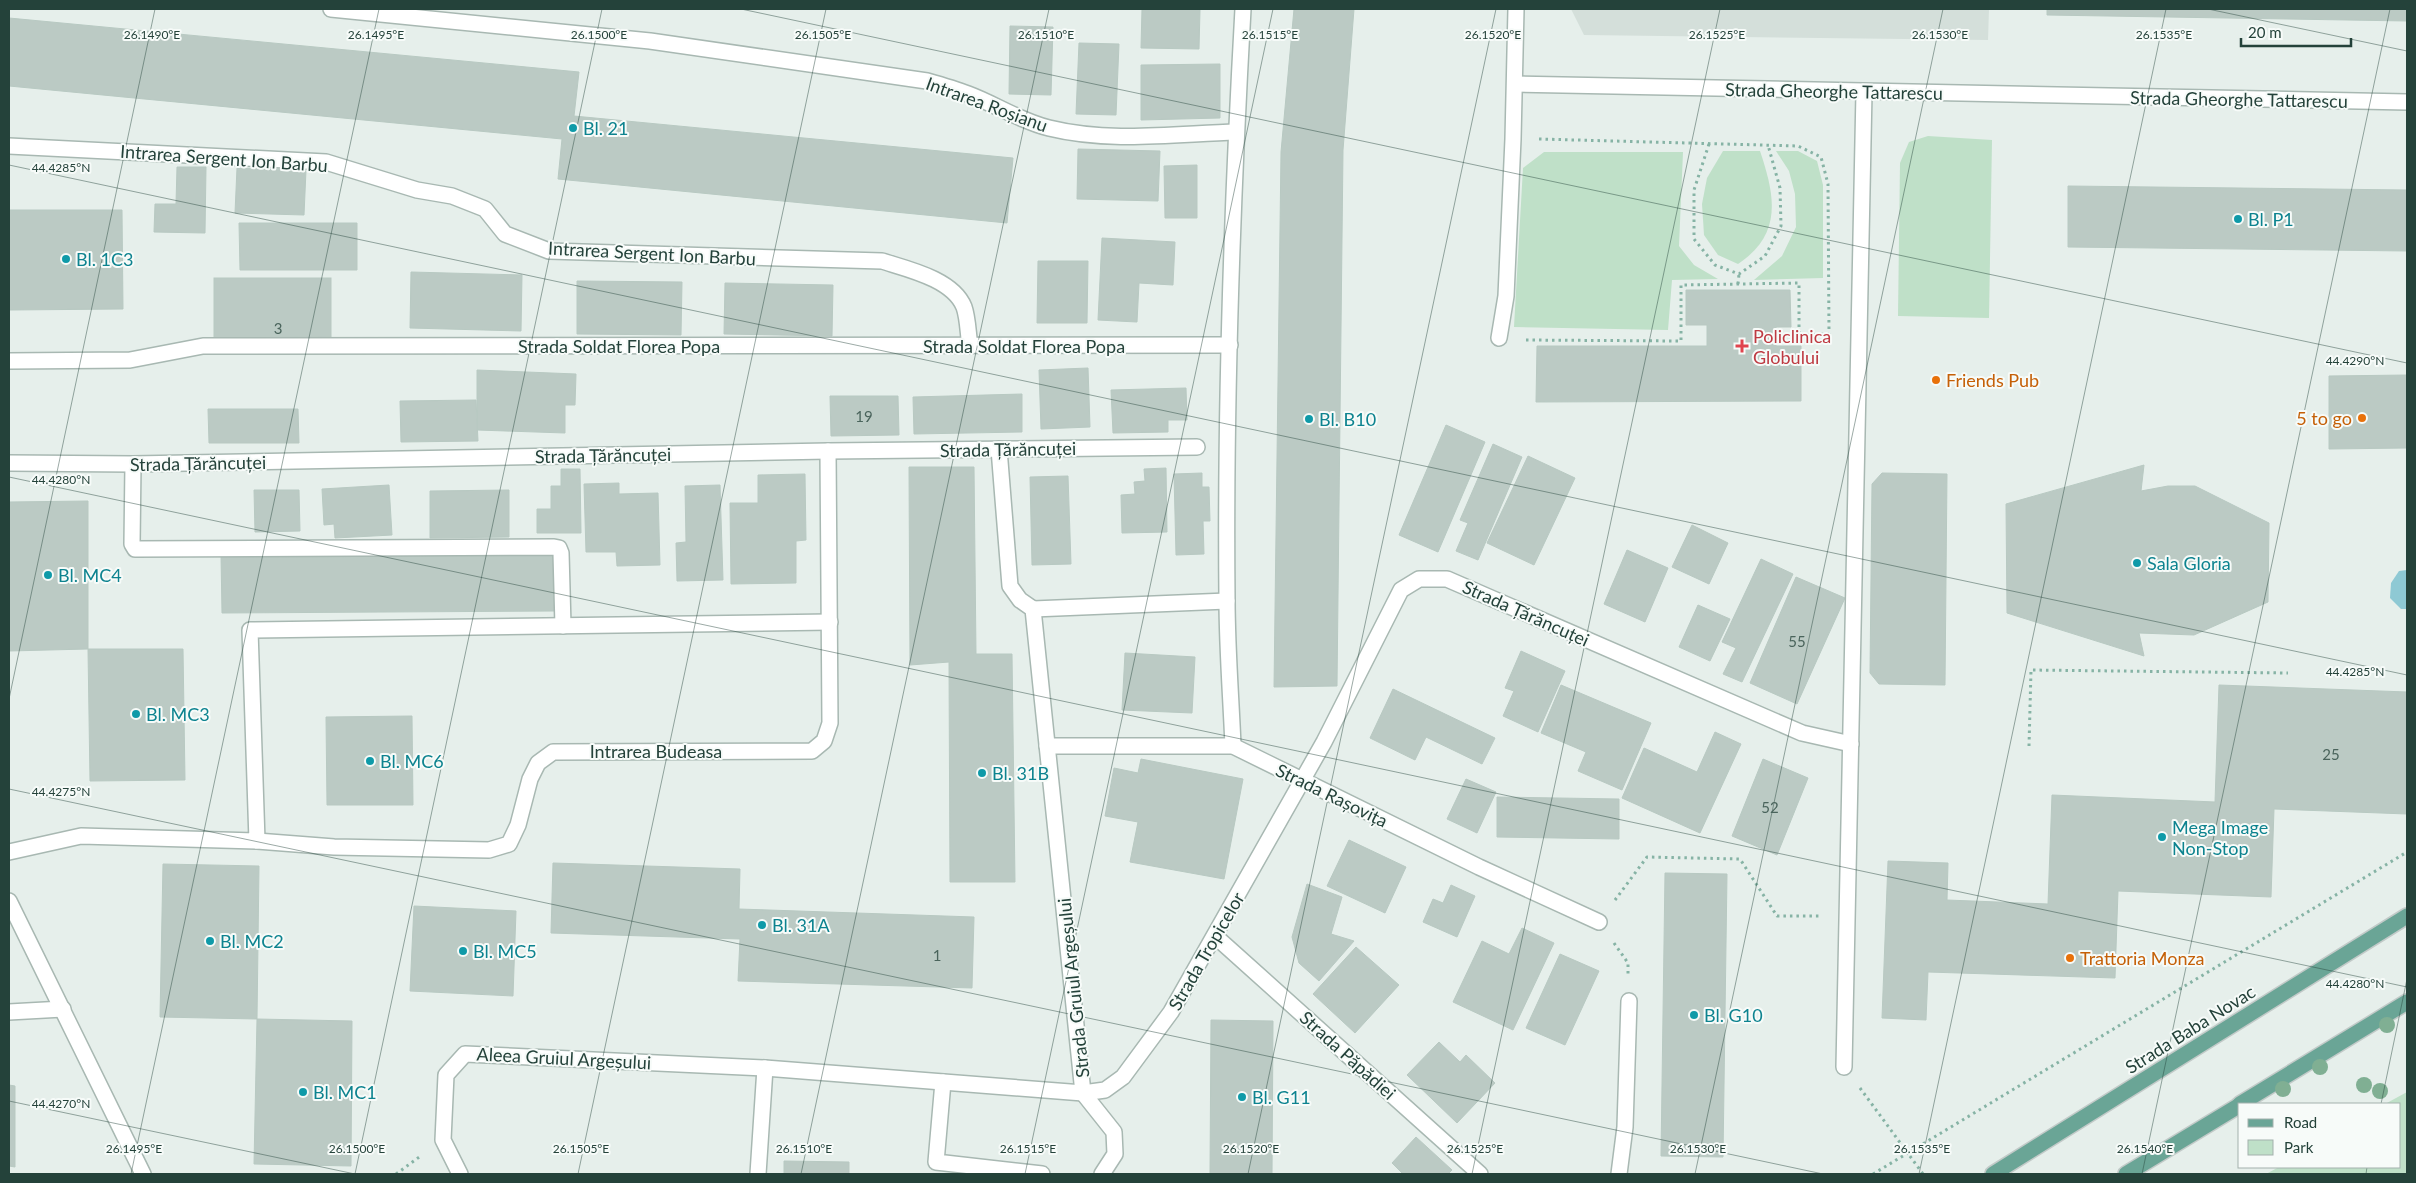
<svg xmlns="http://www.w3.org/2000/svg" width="2416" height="1183" font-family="Lato,sans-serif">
<rect width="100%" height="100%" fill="#e6efeb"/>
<!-- built -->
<polygon fill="#d4dfda" points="1571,9 1989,9 1988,40 1584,35"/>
<!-- green -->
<g fill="#bfe0c8">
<polygon points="1928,136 1992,140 1989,318 1898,316 1900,163 1909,142"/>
<path d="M1723,151H1760C1775,196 1783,234 1738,264L1718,255L1704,235L1702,204L1707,178Z"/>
<polygon points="1776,151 1798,151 1817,161 1823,185 1823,278 1754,280 1782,256 1796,227 1795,194 1789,171"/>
<polygon points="1544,152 1683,152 1679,246 1694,265 1718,279 1672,280 1668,330 1514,327 1523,168"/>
<polygon points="2407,1092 2407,1174 2266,1174 2279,1167 2400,1167 2400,1104 2385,1104"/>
</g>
<!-- water -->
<polygon fill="#8ec9d4" points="2407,570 2407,609 2401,609 2390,598 2391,583 2399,571"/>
<!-- building -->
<g fill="#bbcac4" stroke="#b8c9c2">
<polygon points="1142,9 1200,9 1199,49 1141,48"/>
<polygon points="1294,9 1354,9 1343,150 1337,686 1274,687 1281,152"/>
<polygon points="2047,9 2407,9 2407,21 2047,15"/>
<polygon points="9,18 579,72 574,116 1013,158 1007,223 558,179 562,139 9,86"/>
<polygon points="1010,26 1053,27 1051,95 1009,94"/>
<polygon points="1079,43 1119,44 1116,115 1076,114"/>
<polygon points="1220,64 1220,118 1141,120 1141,65"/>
<polygon points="1078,149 1160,151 1158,201 1077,199"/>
<polygon points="1197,165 1197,218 1165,218 1164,166"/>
<polygon points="177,167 206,167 205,233 154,232 155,204 176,204"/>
<polygon points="237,168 306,170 304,215 235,213"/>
<polygon points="2068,186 2407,190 2407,251 2068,247"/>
<polygon points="9,210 122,210 123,309 9,310"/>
<polygon points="239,223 357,223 357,270 240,270"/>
<polygon points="1102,238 1175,242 1173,285 1139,283 1137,322 1098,320"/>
<polygon points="1038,261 1088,261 1087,323 1037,323"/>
<polygon points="411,272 522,275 521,331 410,328"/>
<rect x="214" y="278" width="117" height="61"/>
<polygon points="577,281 682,282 681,335 577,334"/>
<polygon points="725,283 833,285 832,336 724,334"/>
<polygon points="1686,290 1790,290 1791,327 1776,327 1776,346 1801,346 1801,401 1536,402 1537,346 1707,346 1707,325 1686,325"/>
<polygon points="1088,368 1090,427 1041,429 1039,370"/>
<polygon points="477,370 576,374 575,405 565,405 565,433 477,430"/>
<polygon points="2407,375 2407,448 2329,449 2329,376"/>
<polygon points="1186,388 1187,420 1168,420 1168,432 1113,433 1111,390"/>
<polygon points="1022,394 1022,432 914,434 913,397"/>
<polygon points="830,396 898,396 899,435 831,436"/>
<polygon points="476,400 478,441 401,442 400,401"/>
<polygon points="208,409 298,409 299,443 209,443"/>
<polygon points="1446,425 1485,442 1438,552 1399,535"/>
<polygon points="1493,444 1522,457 1478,560 1456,551 1468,523 1460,520"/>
<polygon points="1528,456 1575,478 1534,565 1487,543"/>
<polygon points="2144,465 2141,491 2168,486 2195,486 2269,523 2268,602 2194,635 2139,633 2144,656 2007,613 2006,504"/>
<polygon points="909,467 974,467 976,654 1012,654 1015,882 950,882 949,662 910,665"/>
<polygon points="1166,468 1167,532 1122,533 1121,495 1135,494 1134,482 1145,481 1144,469"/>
<polygon points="561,469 580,469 581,533 537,533 537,509 551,509 551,486 561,486"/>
<polygon points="1202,473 1202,487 1209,487 1210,521 1203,521 1204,554 1176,555 1174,474"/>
<polygon points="1882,473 1947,474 1945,685 1879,684 1870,673 1872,484"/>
<polygon points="805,474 806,540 796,541 796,583 731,584 730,503 758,503 758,475"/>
<polygon points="1068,476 1071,564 1032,565 1030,477"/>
<polygon points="619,483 619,494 658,493 660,565 617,566 616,552 586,552 584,484"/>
<polygon points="389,485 392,535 335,538 334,524 324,525 322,489"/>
<polygon points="720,485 723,580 677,581 676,543 686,542 685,486"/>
<polygon points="254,490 299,490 300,531 255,532"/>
<polygon points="509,490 509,537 430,538 430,491"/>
<polygon points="88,501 88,649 9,651 9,502"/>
<polygon points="1692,525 1728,543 1709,584 1672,567"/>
<polygon points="1627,550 1668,568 1645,622 1604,604"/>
<polygon points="554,552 555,611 222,613 221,554"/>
<polygon points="1761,559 1793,574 1742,682 1723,674 1736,648 1722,642"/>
<polygon points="1796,577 1845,598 1797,704 1750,683"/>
<polygon points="1698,605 1730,619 1710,661 1679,647"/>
<polygon points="88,649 183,649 185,780 90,781"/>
<polygon points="1521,651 1565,671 1538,732 1503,716 1514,691 1505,688"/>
<polygon points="1125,653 1195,657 1192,713 1122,710"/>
<polygon points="1561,685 1651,723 1622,790 1578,771 1586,752 1541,733"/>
<polygon points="2219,685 2407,692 2407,814 2274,809 2271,897 2118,891 2115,978 1928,972 1926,1020 1882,1018 1888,861 1948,863 1947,900 2048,904 2052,795 2215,802"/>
<polygon points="1393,689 1495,738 1482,764 1426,737 1415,760 1370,738"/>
<polygon points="412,716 413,805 327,805 326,717"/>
<polygon points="1715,732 1741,744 1700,833 1622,798 1644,748 1697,772"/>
<polygon points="1141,759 1243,779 1224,879 1130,862 1138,822 1105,816 1114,768 1138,773"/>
<polygon points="1763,759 1808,778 1777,855 1732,836"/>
<polygon points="1466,779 1496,792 1477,833 1447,819"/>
<polygon points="1497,797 1619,799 1619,839 1497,837"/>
<polygon points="1349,840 1406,867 1385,913 1327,886"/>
<polygon points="553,863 740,869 739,909 974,917 972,988 738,981 740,939 551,933"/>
<polygon points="163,864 259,866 257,1019 160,1017"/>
<polygon points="1665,873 1727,874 1723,1157 1661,1156"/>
<polygon points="1307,884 1342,897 1331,934 1354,941 1319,981 1299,963 1292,937"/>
<polygon points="1451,885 1475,896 1457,937 1423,922 1433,899 1443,903"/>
<polygon points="414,906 516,911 513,996 410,991"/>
<polygon points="1522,928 1554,943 1513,1030 1453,1002 1482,941 1509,954"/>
<polygon points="1356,947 1399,985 1355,1033 1313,994"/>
<polygon points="1560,954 1599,971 1565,1045 1526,1028"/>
<polygon points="257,1019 352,1021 351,1166 254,1164"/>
<polygon points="1211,1020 1273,1021 1272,1174 1210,1174"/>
<polygon points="1439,1042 1460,1062 1466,1055 1495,1083 1457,1123 1407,1075"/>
<polygon points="9,1085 15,1086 15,1167 9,1166"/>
<polygon points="1416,1137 1452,1170 1448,1174 1403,1174 1392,1163"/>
<polygon points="784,1161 849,1162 849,1174 784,1174"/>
</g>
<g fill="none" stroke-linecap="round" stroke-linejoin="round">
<!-- minor casing -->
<g stroke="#a8b8b2" stroke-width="18">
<g id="minor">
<path d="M331,9L650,41L927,81C941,85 955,89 968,94C995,104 1020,121 1049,128C1110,143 1174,134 1236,132"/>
<polyline points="1515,84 2407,102"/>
<path d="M9,146L326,162L417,190L452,196L485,209L505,234L549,251L882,261C907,269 953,279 964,307C968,318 968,334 970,346"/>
<polyline points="1499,338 1506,296 1513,139 1516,9"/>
<polyline points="9,361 130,360 203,346 1230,345"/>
<polyline points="999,449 1010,586 1020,600 1033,609 1083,1093"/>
<polyline points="9,463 133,464 828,451 1197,447"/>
<polyline points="133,464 132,544 135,549 554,547 559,548 561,553 563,626"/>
<polyline points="1033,609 1227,601"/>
<polyline points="1047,746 1233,746 1479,867 1599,922"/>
<path d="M1233,746C1231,697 1227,648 1227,599C1225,402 1232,205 1243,9"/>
<polyline points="257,841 334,847 489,850 509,844 518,825 530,779 538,763 553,752 812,751 824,741 830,723 828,451"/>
<polyline points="9,852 81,836 257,841 250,630 830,622"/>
<polyline points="9,901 143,1174"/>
<polyline points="1215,936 1480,1174"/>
<polyline points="9,1012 63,1009"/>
<polyline points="1844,1067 1864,92"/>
<polyline points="943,1082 936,1162 1042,1174"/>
<polyline points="1083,1093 1114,1132 1115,1154 1102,1174"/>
<polyline points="460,1174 443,1140 446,1075 465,1054 765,1068 1083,1093 1105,1090 1123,1077 1171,1012 1324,742 1401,590 1419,579 1447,579 1802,733 1851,744"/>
<polyline points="758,1174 765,1068"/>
<polyline points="1619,1174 1625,1127 1629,1001"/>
</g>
</g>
<!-- major casing -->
<g stroke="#c2cac8" stroke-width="18">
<g id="major">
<polyline points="2240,1104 2407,1002"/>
<polyline points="1993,1174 2407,916"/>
<polyline points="2126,1174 2240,1105"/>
</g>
</g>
<!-- path -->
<g stroke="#86b3a5" stroke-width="3" stroke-dasharray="2.5 4" stroke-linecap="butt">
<polyline points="1709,144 1694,190 1694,239 1715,265 1739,274 1765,256 1781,226 1780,188 1768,145"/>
<polyline points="1738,284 1739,274"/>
<polyline points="1526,340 1681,341 1681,285 1799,283 1799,335 1829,334 1828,184 1821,157 1798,146 1539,139"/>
<polyline points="2029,746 2031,670 2288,673"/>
<polyline points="1615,900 1647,857 1740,859 1777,916 1821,916"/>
<polyline points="1614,943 1628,963 1628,975"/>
<polyline points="1860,1088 1923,1174"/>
<polyline points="396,1174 422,1155"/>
<polyline points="1873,1174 2407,852"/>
</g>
<!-- minor -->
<use href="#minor" stroke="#fff" stroke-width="15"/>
<!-- major -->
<use href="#major" stroke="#6aa596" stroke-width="15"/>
</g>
<!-- trees -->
<g fill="#80af93">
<circle cx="2387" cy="1025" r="8"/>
<circle cx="2320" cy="1067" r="8"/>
<circle cx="2364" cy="1085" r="8"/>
<circle cx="2283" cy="1089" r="8"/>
<circle cx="2380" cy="1091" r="8"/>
</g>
<!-- ticks -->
<path fill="none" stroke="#24423a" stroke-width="1" stroke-opacity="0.45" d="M741,9L2407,363M2208,9L2407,51M9,165L2407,675M9,477L2407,987M9,699L155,9M9,789L1823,1174M9,1101L355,1174M2381,1104L2407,979M131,1174L379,9M355,1174L602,9M578,1174L826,9M801,1174L1049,9M1025,1174L1273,9M1248,1174L1496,9M1472,1174L1720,9M1695,1174L1943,9M1919,1174L2166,9M2142,1174L2390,9M2366,1174L2367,1167"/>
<!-- markers -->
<g fill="#0f9aa8" stroke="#f7fbf9" stroke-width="2">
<circle cx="573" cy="128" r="5"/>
<circle cx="2238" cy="219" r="5"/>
<circle cx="66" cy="259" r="5"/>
<circle cx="1309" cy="419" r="5"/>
<circle cx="2137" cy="563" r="5"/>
<circle cx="48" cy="575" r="5"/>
<circle cx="136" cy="714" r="5"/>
<circle cx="370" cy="761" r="5"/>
<circle cx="982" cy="773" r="5"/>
<circle cx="2162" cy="837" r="5"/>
<circle cx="762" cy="925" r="5"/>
<circle cx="210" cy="941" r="5"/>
<circle cx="463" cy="951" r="5"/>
<circle cx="1694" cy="1015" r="5"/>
<circle cx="303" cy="1092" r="5"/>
<circle cx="1242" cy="1097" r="5"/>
</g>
<path fill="#e0444e" stroke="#f7fbf9" stroke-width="2" d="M1739.5 338.5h5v5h5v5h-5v5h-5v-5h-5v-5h5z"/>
<g fill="#e8710a" stroke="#f7fbf9" stroke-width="2">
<circle cx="1936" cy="380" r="5"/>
<circle cx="2362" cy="418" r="5"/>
<circle cx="2070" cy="958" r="5"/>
</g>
<g text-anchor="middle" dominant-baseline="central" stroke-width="4" stroke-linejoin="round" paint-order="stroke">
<!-- number labels -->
<g font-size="15" fill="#4a645c">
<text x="278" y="328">3</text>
<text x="864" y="416">19</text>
<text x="1797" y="641">55</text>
<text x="2331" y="754">25</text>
<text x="1770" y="807">52</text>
<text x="937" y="955">1</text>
</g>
<!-- street labels -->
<g font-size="18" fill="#24423a" stroke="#f7fbf9">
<text transform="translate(1834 91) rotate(1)">Strada Gheorghe Tattarescu</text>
<text transform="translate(2239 99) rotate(1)">Strada Gheorghe Tattarescu</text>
<text transform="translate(987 104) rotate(20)">Intrarea Roșianu</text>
<text transform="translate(224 158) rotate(4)">Intrarea Sergent Ion Barbu</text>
<text transform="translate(652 253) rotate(3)">Intrarea Sergent Ion Barbu</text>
<text x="619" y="346">Strada Soldat Florea Popa</text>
<text x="1024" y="346">Strada Soldat Florea Popa</text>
<text transform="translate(1008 449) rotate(-1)">Strada Țărăncuței</text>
<text transform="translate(603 455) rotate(-1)">Strada Țărăncuței</text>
<text transform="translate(198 463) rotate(-1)">Strada Țărăncuței</text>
<text transform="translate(1526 613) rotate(24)">Strada Țărăncuței</text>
<text x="656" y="751">Intrarea Budeasa</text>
<text transform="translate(1332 795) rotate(26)">Strada Rașovița</text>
<text transform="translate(1206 951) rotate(-60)">Strada Tropicelor</text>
<text transform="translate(1073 988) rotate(-96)">Strada Gruiul Argeșului</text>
<text transform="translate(2190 1029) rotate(-32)">Strada Baba Novac</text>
<text transform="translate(1348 1055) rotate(42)">Strada Păpădiei</text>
<text transform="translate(564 1058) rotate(3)">Aleea Gruiul Argeșului</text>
</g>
<!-- culture labels -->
<g font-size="18" fill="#0d838f" stroke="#f7fbf9" text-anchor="start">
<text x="583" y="128">Bl. 21</text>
<text x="2248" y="219">Bl. P1</text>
<text x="76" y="259">Bl. 1C3</text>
<text x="1319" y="419">Bl. B10</text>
<text x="2147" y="563">Sala Gloria</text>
<text x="58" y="575">Bl. MC4</text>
<text x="146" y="714">Bl. MC3</text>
<text x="380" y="761">Bl. MC6</text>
<text x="992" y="773">Bl. 31B</text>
<text x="2172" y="827">Mega Image<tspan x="2172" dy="21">Non-Stop</tspan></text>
<text x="772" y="925">Bl. 31A</text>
<text x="220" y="941">Bl. MC2</text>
<text x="473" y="951">Bl. MC5</text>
<text x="1704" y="1015">Bl. G10</text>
<text x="313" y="1092">Bl. MC1</text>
<text x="1252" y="1097">Bl. G11</text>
</g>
<!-- health labels -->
<g font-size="18" fill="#be3a42" stroke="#f7fbf9" text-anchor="start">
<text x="1753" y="336">Policlinica<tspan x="1753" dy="21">Globului</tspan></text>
</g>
<!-- food labels -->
<g font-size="18" fill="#c56008" stroke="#f7fbf9" text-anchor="start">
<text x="1946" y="380">Friends Pub</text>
<text x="2352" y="418" text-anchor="end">5 to go</text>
<text x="2080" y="958">Trattoria Monza</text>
</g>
</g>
<g font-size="12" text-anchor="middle" fill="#24423a" stroke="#f7fbf9" stroke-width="4" stroke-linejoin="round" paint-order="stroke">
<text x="152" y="39">26.1490°E</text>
<text x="376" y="39">26.1495°E</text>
<text x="599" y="39">26.1500°E</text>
<text x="823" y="39">26.1505°E</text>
<text x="1046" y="39">26.1510°E</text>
<text x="1270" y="39">26.1515°E</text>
<text x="1493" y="39">26.1520°E</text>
<text x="1717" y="39">26.1525°E</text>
<text x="1940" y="39">26.1530°E</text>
<text x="2164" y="39">26.1535°E</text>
<text x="61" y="172">44.4285°N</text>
<text x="2355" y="365">44.4290°N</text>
<text x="61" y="484">44.4280°N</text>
<text x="2355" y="676">44.4285°N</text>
<text x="61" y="796">44.4275°N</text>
<text x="2355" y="988">44.4280°N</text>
<text x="61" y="1108">44.4270°N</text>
<text x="134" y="1153">26.1495°E</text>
<text x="357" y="1153">26.1500°E</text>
<text x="581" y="1153">26.1505°E</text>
<text x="804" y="1153">26.1510°E</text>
<text x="1028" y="1153">26.1515°E</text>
<text x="1251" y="1153">26.1520°E</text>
<text x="1475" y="1153">26.1525°E</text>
<text x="1698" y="1153">26.1530°E</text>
<text x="1922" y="1153">26.1535°E</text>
<text x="2145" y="1153">26.1540°E</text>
</g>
<!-- border -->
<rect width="2416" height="1183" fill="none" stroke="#24423a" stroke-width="20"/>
<!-- legend -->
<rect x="2238" y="1103" width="162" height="65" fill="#f7fbf9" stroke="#a3b1ad"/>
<rect x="2248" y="1119" width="25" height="8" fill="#6aa596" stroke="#a3b1ad"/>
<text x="2284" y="1128" font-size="15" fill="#24423a">Road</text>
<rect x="2248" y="1140" width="25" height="15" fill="#bfe0c8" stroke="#a3b1ad"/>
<text x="2284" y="1153" font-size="15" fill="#24423a">Park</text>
<!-- scale -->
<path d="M2241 38v8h110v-8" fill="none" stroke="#24423a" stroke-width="2.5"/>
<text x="2248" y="38" font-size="15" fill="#24423a" stroke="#f7fbf9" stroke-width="4" paint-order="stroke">20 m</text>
</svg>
